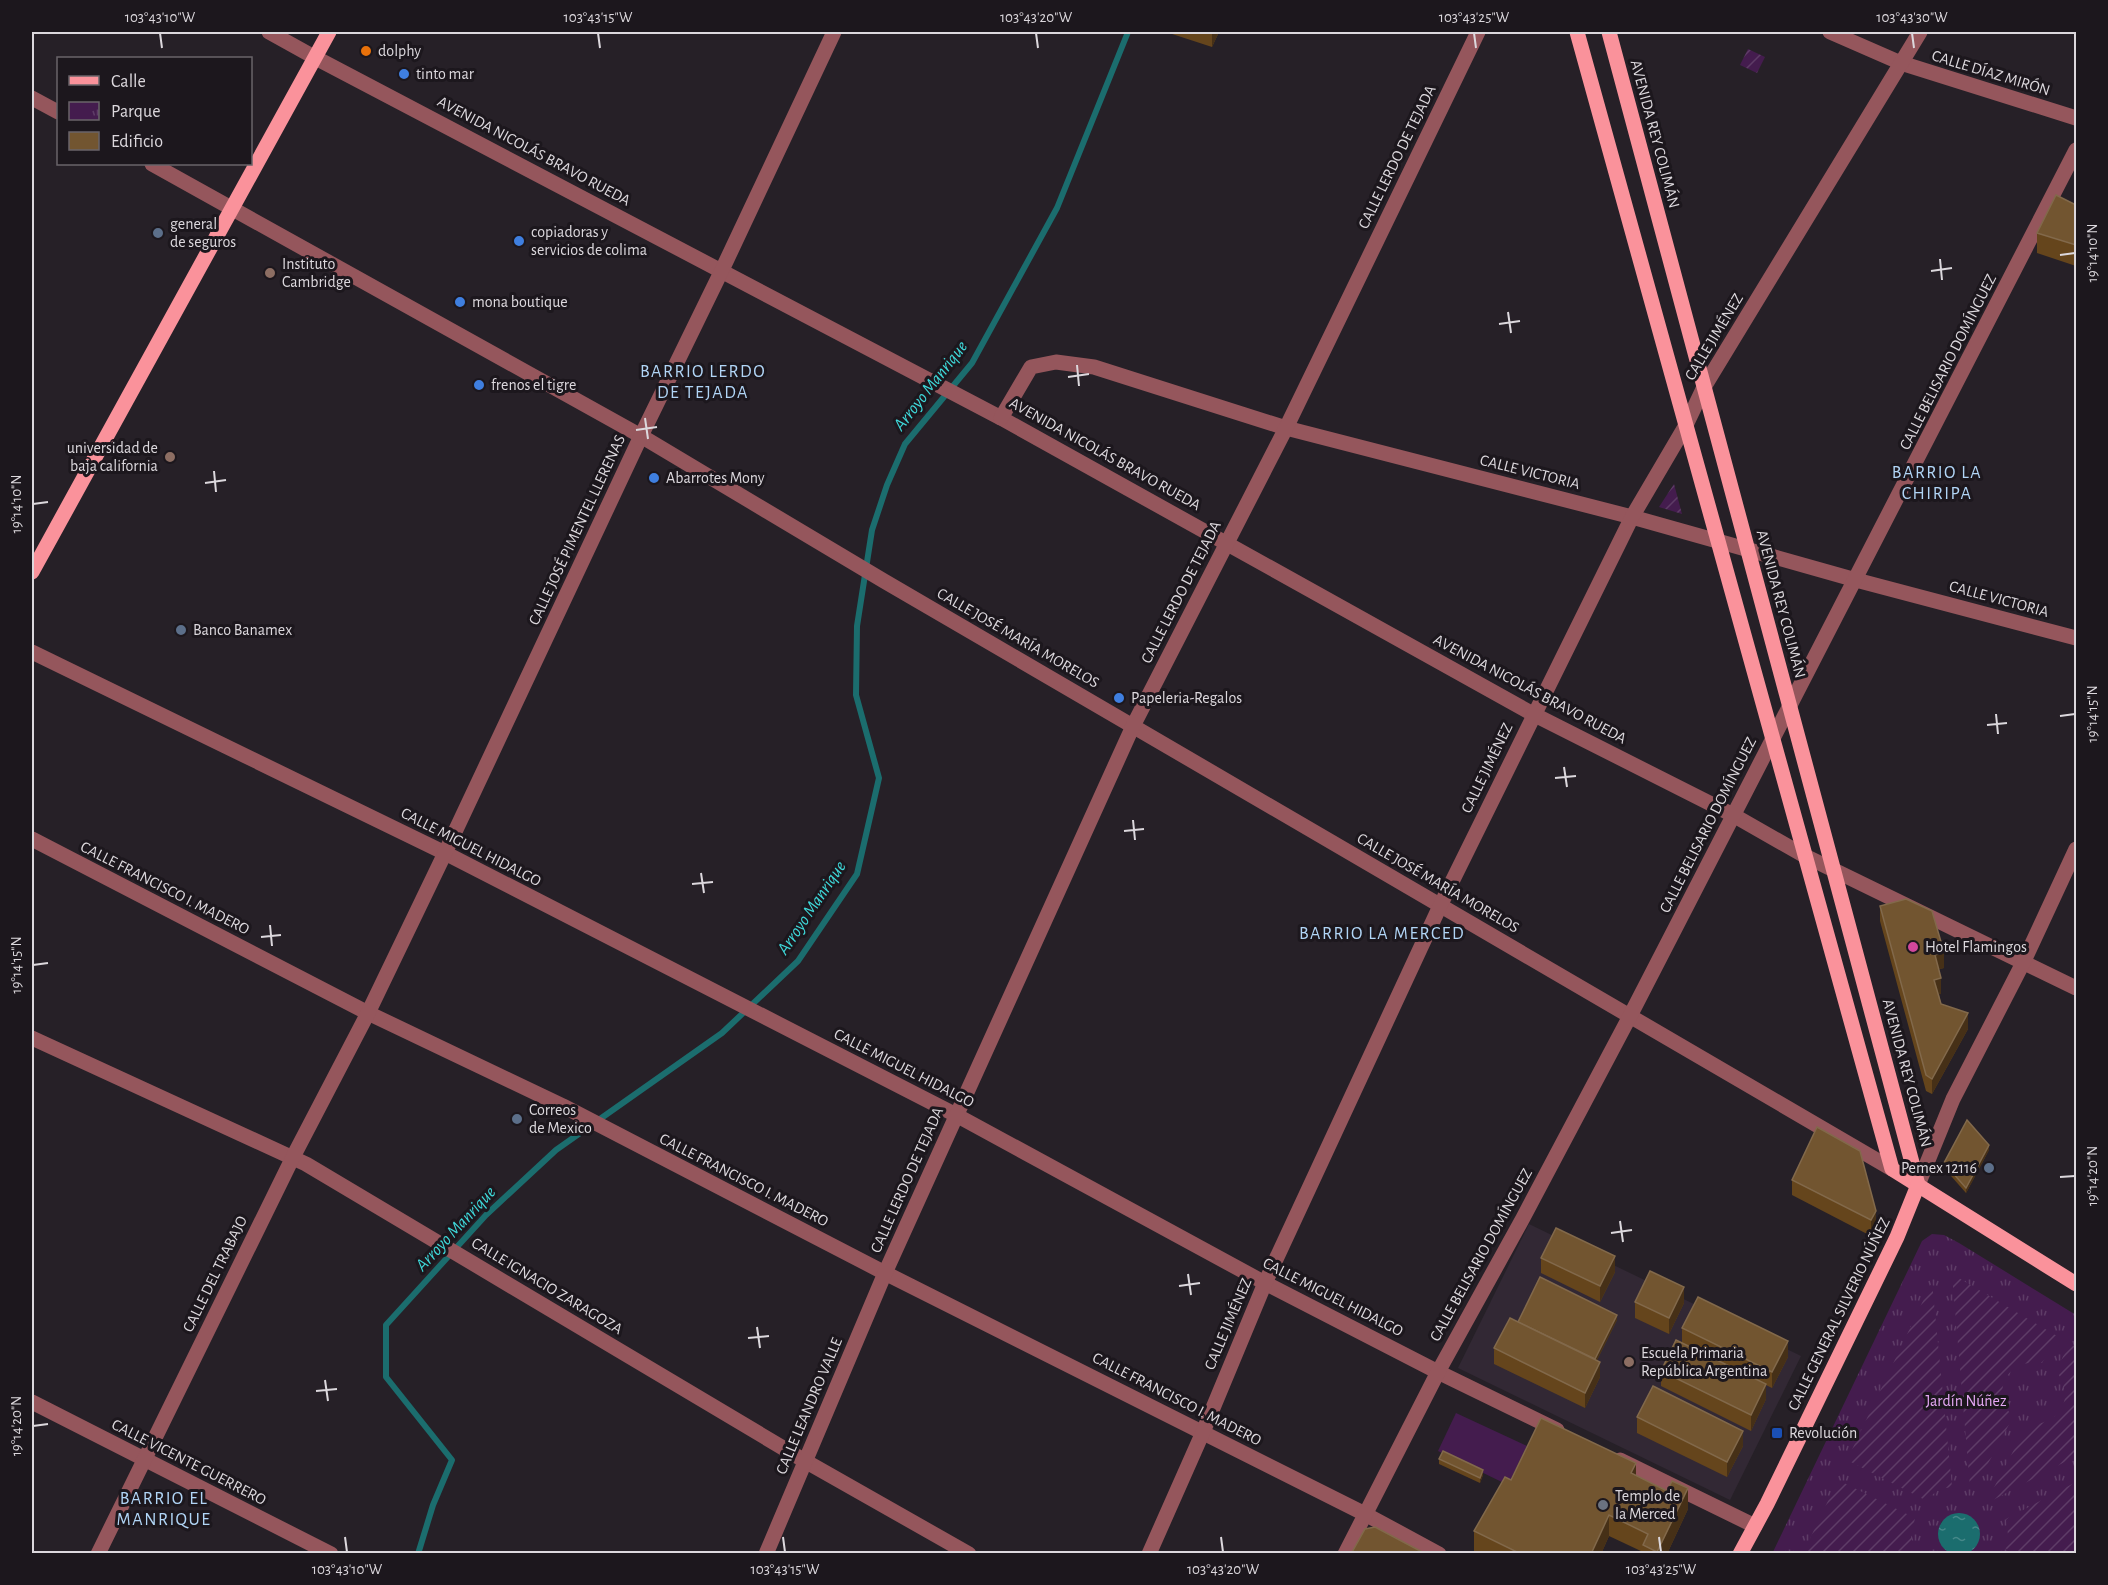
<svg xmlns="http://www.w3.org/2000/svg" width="2108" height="1585" font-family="'Alegreya Sans',sans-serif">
<defs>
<pattern id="park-tufts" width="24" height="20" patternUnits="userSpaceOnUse" patternTransform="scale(1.5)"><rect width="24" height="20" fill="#441c4e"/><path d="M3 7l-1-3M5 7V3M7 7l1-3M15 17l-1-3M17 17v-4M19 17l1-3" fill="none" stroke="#5e3c67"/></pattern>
<pattern id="garden-furrows" width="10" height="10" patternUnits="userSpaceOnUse" patternTransform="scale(1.5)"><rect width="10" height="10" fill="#441c4e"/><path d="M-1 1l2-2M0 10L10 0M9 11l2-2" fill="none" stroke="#5e3c67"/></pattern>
<pattern id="water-ripples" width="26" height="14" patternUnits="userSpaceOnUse" patternTransform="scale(1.5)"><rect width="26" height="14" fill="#1b6d6e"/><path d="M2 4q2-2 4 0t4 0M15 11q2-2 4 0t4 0" fill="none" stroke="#468889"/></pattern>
</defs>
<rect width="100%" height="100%" fill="#262027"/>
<!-- built -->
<polygon fill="#322834" points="1529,1224 1801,1356 1730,1500 1458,1368"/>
<!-- grass -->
<polygon fill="#441c4e" points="1456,1413 1527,1446 1508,1485 1438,1451"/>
<!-- park -->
<path fill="url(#park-tufts)" d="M1932,1234L1944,1235L1959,1243L2076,1315V1553H1967L1972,1551L1942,1521C1936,1534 1938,1546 1951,1553L1772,1554L1922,1241Z"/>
<!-- garden -->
<g fill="url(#garden-furrows)">
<polygon points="1748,49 1765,57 1757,73 1740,65"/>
<polygon points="1674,484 1682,514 1659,507"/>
<path d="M1952,1274L2057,1336L2042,1363C2007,1358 1990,1391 2013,1417L1975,1488L1970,1487Z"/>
<polygon points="1932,1282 1952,1487 1940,1489 1925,1500 1847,1460"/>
<path d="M2070,1343L2076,1347V1456L1993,1500L1990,1495L2027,1425C2059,1425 2077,1398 2056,1371Z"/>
<polygon points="1838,1480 1915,1518 1911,1538 1913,1543 1897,1553 1803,1553"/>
<polygon points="2076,1482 2076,1553 2013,1553 2005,1548 2008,1535 2006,1519"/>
</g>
<!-- water -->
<circle fill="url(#water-ripples)" cx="1959" cy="1534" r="21"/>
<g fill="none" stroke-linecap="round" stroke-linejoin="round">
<!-- stream -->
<polyline stroke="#1b6d6e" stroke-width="6" points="418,1554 433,1505 452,1460 386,1377 386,1325 486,1215 556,1150 722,1033 798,961 857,874 879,778 856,695 857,626 872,530 887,485 905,444 972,363 1057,208 1128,32"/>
<!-- minor -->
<g stroke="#95565c" stroke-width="15">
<polyline points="269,32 314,57 1001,418 1533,714 1733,815 1805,856 2076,988"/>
<polyline points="1830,32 1901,63 2076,118"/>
<polyline points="32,98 58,112"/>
<polyline points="152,164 641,436 884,581 1892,1169"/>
<polyline points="1001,418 1031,367 1056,362 1094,367 1286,428 1632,517 1856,580 2076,638"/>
<polyline points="32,652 445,853 956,1115 1265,1283 1438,1372 1557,1430"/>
<polyline points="32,839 368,1013 563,1106 885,1273 1365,1514 1439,1554"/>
<polyline points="32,1038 306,1164 805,1461 969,1554"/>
<polyline points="1918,1185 1953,1099 2024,961 2076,849"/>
<polyline points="32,1402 331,1554"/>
<polyline points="1620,1460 1755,1526"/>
<polyline points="98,1554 293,1157 368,1013 445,853 641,436 722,270 834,32"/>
<polyline points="766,1554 885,1273 1133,726 1286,428 1478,32"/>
<polyline points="1149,1554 1203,1432 1265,1283 1440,906 1632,517 1686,425 1704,387 1920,32"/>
<polyline points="1345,1554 1438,1372 1523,1218 1630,1016 2076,150"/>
</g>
<!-- major -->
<g stroke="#fa929b" stroke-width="15">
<polyline points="1577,32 1892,1169 2076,1284"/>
<polyline points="1609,32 1918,1185"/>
<polyline points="32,572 329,32"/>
<polyline points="1740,1554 1767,1504 1897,1237 1918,1185"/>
</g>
</g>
<!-- wall -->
<g fill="#65451c">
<polygon points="1166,32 1219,32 1212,47"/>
<polygon points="2076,205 2076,266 2037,253 2037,233"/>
<polygon points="1880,906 1944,968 1939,969 1941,994 1939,994 1941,1004 1968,1029 1932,1094 1926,1091 1880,921"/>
<polygon points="1989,1150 1966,1193 1944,1168 1944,1163"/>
<polygon points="1860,1151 1876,1227 1871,1236 1792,1195 1792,1180"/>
<polygon points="1541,1258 1615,1272 1600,1302 1541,1273"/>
<polygon points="1635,1302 1684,1303 1669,1334 1635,1318"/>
<polygon points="1617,1320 1597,1360 1600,1377 1585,1408 1494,1364 1494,1348"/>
<polygon points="1682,1328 1788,1357 1772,1388 1766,1385 1766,1399 1751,1431 1661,1386 1661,1371 1682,1343"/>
<polygon points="1637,1417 1743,1446 1727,1477 1637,1433"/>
<polygon points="1439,1459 1483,1475 1480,1483 1439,1464"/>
<polygon points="1636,1476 1688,1509 1667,1554 1643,1554 1643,1552 1609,1536 1601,1554 1477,1554 1474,1552 1474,1531 1511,1480"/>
</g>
<!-- shaded-wall -->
<g fill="#463017">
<polygon points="1212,32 1219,32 1212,47"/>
<polygon points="1944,952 1944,968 1935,970 1935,955"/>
<polygon points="1941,978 1941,994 1934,996 1934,980"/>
<polygon points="1968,1013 1968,1029 1932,1094 1932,1079"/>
<polygon points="1989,1145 1989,1150 1966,1193 1966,1188"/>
<polygon points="1876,1211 1876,1227 1871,1236 1871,1220"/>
<polygon points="1615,1256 1615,1272 1600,1302 1600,1286"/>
<polygon points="1684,1287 1684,1303 1669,1334 1669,1318"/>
<polygon points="1617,1315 1617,1320 1594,1366 1594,1361"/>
<polygon points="1788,1341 1788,1357 1772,1388 1772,1372"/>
<polygon points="1600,1362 1600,1377 1585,1408 1585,1393"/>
<polygon points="1766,1384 1766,1399 1751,1431 1751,1415"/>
<polygon points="1743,1431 1743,1446 1727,1477 1727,1462"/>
<polygon points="1636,1463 1636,1483 1631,1473"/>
<polygon points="1483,1470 1483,1475 1480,1483 1480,1478"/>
<polygon points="1688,1488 1688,1509 1667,1554 1657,1554"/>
<polygon points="1609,1515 1609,1536 1601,1554 1591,1554"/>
</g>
<!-- building -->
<g fill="#725530" stroke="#82694b" stroke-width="1.5">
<polygon points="2056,195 2076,205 2076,245 2037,233"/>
<polygon points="1906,899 1932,911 1944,952 1935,955 1941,978 1934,980 1941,1004 1968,1013 1932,1079 1926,1075 1880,906"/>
<polygon points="1967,1120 1989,1145 1966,1188 1944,1163"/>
<polygon points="1817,1127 1860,1151 1876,1211 1871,1220 1792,1180"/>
<polygon points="1556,1228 1615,1256 1600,1286 1541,1258"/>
<polygon points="1650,1271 1684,1287 1669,1318 1635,1302"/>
<polygon points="1540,1277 1617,1315 1595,1359 1518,1322"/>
<polygon points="1698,1297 1788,1341 1772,1372 1682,1328"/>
<polygon points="1510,1318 1600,1362 1585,1393 1494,1348"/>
<polygon points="1676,1340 1766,1384 1751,1415 1661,1371"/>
<polygon points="1653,1386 1743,1431 1727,1462 1637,1417"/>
<polygon points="1541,1418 1636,1463 1631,1473 1667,1491 1672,1481 1688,1488 1657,1552 1643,1545 1648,1534 1609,1515 1591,1554 1521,1554 1474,1531 1505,1477 1511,1480"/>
<polygon points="1443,1451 1483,1470 1480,1478 1439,1459"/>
<polygon points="1375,1527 1426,1554 1351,1554 1365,1529"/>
</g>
<!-- ticks -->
<path fill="none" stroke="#dcd8dd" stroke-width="2" d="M160,33L162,48M598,33L600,48M1036,33L1038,48M1474,33L1476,48M1912,33L1914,48M2060,255L2075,253M1940,259L1942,280M1931,271L1952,268M1508,312L1511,333M1499,324L1520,321M1077,365L1079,386M1068,377L1089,374M645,418L648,439M636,430L657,427M214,471L216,492M205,483L226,480M33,504L48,502M1996,714L1998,734M2060,716L2075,714M1987,725L2007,723M1564,767L1567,787M1555,778L1576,776M1133,820L1135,840M1124,831L1144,829M701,873L704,893M692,884L713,882M270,925L272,946M261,937L281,935M33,965L48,963M2060,1177L2075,1176M1620,1221L1623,1242M1611,1233L1632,1230M1188,1274L1191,1295M1179,1286L1200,1283M757,1327L760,1348M748,1338L769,1336M325,1380L328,1401M316,1391L337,1389M33,1426L48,1424M345,1537L347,1552M783,1537L785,1552M1221,1537L1223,1552M1659,1537L1661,1552"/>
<!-- markers -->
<circle fill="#e8710a" stroke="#1c171d" stroke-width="2" cx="366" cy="51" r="6"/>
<g fill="#3f7fe0" stroke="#1c171d" stroke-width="2">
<circle cx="404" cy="74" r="6"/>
<circle cx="519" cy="241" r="6"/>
<circle cx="460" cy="302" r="6"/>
<circle cx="479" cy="385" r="6"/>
<circle cx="654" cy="478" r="6"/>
<circle cx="1119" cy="698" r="6"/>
</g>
<g fill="#5c6f8a" stroke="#1c171d" stroke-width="2">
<circle cx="158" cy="233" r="6"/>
<circle cx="181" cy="630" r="6"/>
<circle cx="517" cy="1119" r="6"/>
<circle cx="1989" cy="1168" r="6"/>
</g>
<g fill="#8d6e63" stroke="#1c171d" stroke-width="2">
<circle cx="270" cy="273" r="6"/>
<circle cx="170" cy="457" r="6"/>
<circle cx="1629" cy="1362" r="6"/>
</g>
<circle fill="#d1479c" stroke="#1c171d" stroke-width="2" cx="1913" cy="947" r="6"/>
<rect fill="#1a4fb4" stroke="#1c171d" stroke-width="2" x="1771" y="1427" width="12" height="12" rx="3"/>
<circle fill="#6b7280" stroke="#1c171d" stroke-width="2" cx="1603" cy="1505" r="6"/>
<g text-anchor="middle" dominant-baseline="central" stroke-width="6" stroke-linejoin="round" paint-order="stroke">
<!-- poi labels -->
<g font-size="16" fill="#dcd8dd" stroke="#1c171d" text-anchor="start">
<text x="378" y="51">dolphy</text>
<text x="416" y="74">tinto mar</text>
<text x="170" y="224">general<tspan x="170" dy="18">de seguros</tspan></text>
<text x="531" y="232">copiadoras y<tspan x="531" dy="18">servicios de colima</tspan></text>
<text x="282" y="264">Instituto<tspan x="282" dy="18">Cambridge</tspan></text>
<text x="472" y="302">mona boutique</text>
<text x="491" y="385">frenos el tigre</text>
<text x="158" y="448" text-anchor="end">universidad de<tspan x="158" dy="18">baja california</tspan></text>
<text x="666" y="478">Abarrotes Mony</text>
<text x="193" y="630">Banco Banamex</text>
<text x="1131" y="698">Papeleria-Regalos</text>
<text x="1925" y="947">Hotel Flamingos</text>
<text x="529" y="1110">Correos<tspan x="529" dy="18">de Mexico</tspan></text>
<text x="1977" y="1168" text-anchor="end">Pemex 12116</text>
<text x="1641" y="1353">Escuela Primaria<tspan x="1641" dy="18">República Argentina</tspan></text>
<text x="1789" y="1433">Revolución</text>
<text x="1615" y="1496">Templo de<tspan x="1615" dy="18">la Merced</tspan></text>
</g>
<!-- street labels -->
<g font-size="16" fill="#dcd8dd" stroke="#1c171d">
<text transform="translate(1991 73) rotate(17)">CALLE DÍAZ MIRÓN</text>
<text transform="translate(1655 134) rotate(75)">AVENIDA REY COLIMÁN</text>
<text transform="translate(534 151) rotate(28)">AVENIDA NICOLÁS BRAVO RUEDA</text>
<text transform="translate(1397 157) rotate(-64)">CALLE LERDO DE TEJADA</text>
<text transform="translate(1714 337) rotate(-59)">CALLE JIMÉNEZ</text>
<text transform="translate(1948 362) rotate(-63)">CALLE BELISARIO DOMÍNGUEZ</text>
<text transform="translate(1105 454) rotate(29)">AVENIDA NICOLÁS BRAVO RUEDA</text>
<text transform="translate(1530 472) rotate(14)">CALLE VICTORIA</text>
<text transform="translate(577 530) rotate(-65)">CALLE JOSÉ PIMENTEL LLERENAS</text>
<text transform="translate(1181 592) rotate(-63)">CALLE LERDO DE TEJADA</text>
<text transform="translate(1999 599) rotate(15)">CALLE VICTORIA</text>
<text transform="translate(1781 604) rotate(75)">AVENIDA REY COLIMÁN</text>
<text transform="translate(1018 638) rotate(30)">CALLE JOSÉ MARÍA MORELOS</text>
<text transform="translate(1530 689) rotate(28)">AVENIDA NICOLÁS BRAVO RUEDA</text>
<text transform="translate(1487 768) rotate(-64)">CALLE JIMÉNEZ</text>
<text transform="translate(1708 825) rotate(-63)">CALLE BELISARIO DOMÍNGUEZ</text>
<text transform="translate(471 847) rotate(27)">CALLE MIGUEL HIDALGO</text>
<text transform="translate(1438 883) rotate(30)">CALLE JOSÉ MARÍA MORELOS</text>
<text transform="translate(165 888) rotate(27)">CALLE FRANCISCO I. MADERO</text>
<text transform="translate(904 1068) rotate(27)">CALLE MIGUEL HIDALGO</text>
<text transform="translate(1907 1073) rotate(75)">AVENIDA REY COLIMÁN</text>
<text transform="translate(744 1180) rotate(27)">CALLE FRANCISCO I. MADERO</text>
<text transform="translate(907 1180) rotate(-66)">CALLE LERDO DE TEJADA</text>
<text transform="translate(1481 1255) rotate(-61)">CALLE BELISARIO DOMÍNGUEZ</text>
<text transform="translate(215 1274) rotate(-64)">CALLE DEL TRABAJO</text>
<text transform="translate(547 1286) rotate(31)">CALLE IGNACIO ZARAGOZA</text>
<text transform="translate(1333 1297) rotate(27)">CALLE MIGUEL HIDALGO</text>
<text transform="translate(1839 1314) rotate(-64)">CALLE GENERAL SILVERIO NÚÑEZ</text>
<text transform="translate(1228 1324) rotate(-67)">CALLE JIMÉNEZ</text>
<text transform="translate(1177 1399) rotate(27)">CALLE FRANCISCO I. MADERO</text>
<text transform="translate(809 1406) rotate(-67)">CALLE LEANDRO VALLE</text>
<text transform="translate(189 1462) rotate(27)">CALLE VICENTE GUERRERO</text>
</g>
<!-- park labels -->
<g font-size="16" fill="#e6a8f5" stroke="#1c171d">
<text x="1966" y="1401">Jardín Núñez</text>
</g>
<!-- neighbourhood labels -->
<g font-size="18" letter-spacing="1.5" fill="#b1d5f6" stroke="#1c171d">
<text x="703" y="372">BARRIO LERDO<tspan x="703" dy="21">DE TEJADA</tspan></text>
<text x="1937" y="473">BARRIO LA<tspan x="1937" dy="21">CHIRIPA</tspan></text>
<text x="1382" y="934">BARRIO LA MERCED</text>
<text x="164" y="1499">BARRIO EL<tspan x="164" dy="21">MANRIQUE</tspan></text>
</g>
<!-- water labels -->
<g font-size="18" font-style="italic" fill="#3fd9da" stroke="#1c171d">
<text transform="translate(931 386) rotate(-52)">Arroyo Manrique</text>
<text transform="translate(812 908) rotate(-56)">Arroyo Manrique</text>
<text transform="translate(456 1229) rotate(-47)">Arroyo Manrique</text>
</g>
</g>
<!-- border -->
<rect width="2108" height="1585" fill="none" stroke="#1c171d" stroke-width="66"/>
<!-- legend -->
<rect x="57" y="57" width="195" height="108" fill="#1c171d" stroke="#69646a" stroke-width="1.5"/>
<rect x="69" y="76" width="30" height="9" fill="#fa929b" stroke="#69646a" stroke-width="1.5"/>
<text x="111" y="87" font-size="18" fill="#dcd8dd">Calle</text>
<rect x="69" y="102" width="30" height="18" fill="url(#park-tufts)" stroke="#69646a" stroke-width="1.5"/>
<text x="111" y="117" font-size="18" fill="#dcd8dd">Parque</text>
<rect x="69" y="132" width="30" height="18" fill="#725530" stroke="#69646a" stroke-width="1.5"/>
<text x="111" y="147" font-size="18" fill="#dcd8dd">Edificio</text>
<rect x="33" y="33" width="2042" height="1519" fill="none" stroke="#dcd8dd" stroke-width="2"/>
<g font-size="15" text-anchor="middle" fill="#dcd8dd">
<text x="160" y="22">103°43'10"W</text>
<text x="598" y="22">103°43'15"W</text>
<text x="1036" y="22">103°43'20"W</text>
<text x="1474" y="22">103°43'25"W</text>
<text x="1912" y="22">103°43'30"W</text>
<text transform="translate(2092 253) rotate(-90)" y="5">19°14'10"N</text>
<text transform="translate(16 504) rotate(-90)" y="5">19°14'10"N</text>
<text transform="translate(2092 714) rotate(-90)" y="5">19°14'15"N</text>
<text transform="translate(16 965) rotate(-90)" y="5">19°14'15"N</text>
<text transform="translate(2092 1176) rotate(-90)" y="5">19°14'20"N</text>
<text transform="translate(16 1426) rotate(-90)" y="5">19°14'20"N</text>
<text x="347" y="1574">103°43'10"W</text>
<text x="785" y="1574">103°43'15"W</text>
<text x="1223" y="1574">103°43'20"W</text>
<text x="1661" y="1574">103°43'25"W</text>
</g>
</svg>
